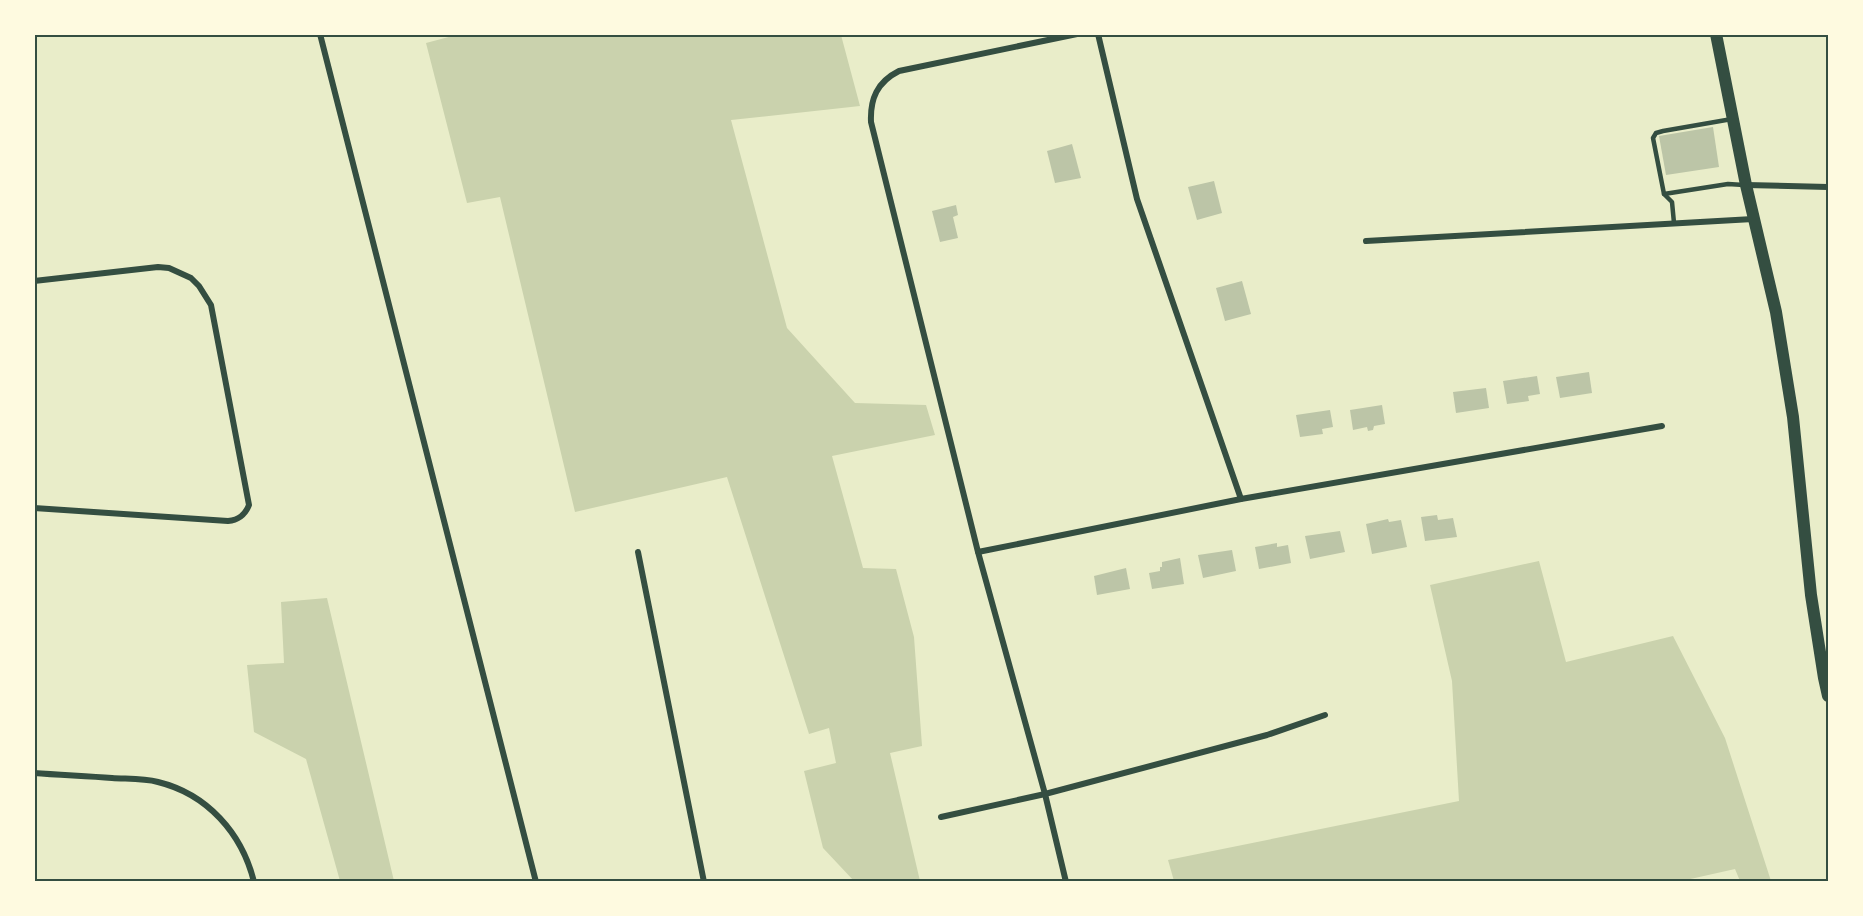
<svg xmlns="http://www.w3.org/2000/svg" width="1863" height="916" font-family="Merriweather,serif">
<rect width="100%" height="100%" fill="#e9edc9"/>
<!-- green -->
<g fill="#cad2ad">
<polygon points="460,34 841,35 860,106 731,120 787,328 855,403 926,405 935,435 832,456 863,568 896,569 914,637 922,746 890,753 920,881 854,881 823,848 804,771 836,763 829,728 809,734 727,477 575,512 500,197 467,203 426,43"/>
<polygon points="1539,561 1566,662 1673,636 1725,738 1771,881 1740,881 1735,869 1677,882 1174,881 1168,860 1459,801 1452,681 1430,585"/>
<polygon points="327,598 394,881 340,881 306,759 254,732 247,665 284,663 281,602"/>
</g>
<!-- building -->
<g fill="#bcc5a7">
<polygon points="1713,127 1719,167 1666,175 1659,136"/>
<polygon points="1072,144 1081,178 1055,183 1047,151"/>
<polygon points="1214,181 1222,213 1197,220 1188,187"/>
<polygon points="956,205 958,215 953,217 958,238 940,242 932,211"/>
<polygon points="1242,281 1251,314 1225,321 1216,288"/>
<polygon points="1589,372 1592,393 1560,398 1556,377"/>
<polygon points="1537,376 1540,394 1528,396 1529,401 1507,404 1503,381"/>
<polygon points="1486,388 1489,408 1456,413 1453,392"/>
<polygon points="1382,405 1385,424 1374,426 1373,430 1368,431 1367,427 1353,430 1350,410"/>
<polygon points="1330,410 1333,427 1322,429 1323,434 1300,437 1296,415"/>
<polygon points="1437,515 1438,520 1453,518 1457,537 1425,541 1421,517"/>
<polygon points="1388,519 1389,522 1401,520 1407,547 1372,554 1366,524"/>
<polygon points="1340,531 1345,552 1310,559 1305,536"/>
<polygon points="1277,543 1277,547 1288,545 1291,563 1259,569 1255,547"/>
<polygon points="1232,550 1236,571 1203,578 1198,555"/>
<polygon points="1180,558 1184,584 1152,589 1149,573 1160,571 1160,567 1162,567 1162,562"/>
<polygon points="1126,568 1130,589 1097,595 1094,576"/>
</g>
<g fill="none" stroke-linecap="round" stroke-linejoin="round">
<!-- service -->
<g stroke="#344e41" stroke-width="4.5">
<polyline points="1664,194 1728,184 1744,185"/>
<polyline points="1674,223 1672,202 1664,194 1653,138 1656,133 1663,131 1732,119"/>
<polyline points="1697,882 1706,882"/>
</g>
<!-- minor -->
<g stroke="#344e41" stroke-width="6">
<polyline points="320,34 536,882"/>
<polyline points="1098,34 1137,199 1241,499"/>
<polyline points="1746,185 1828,187"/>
<polyline points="1366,241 1753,219"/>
<path d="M34,281L158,267L169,268L191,278L199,286L211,305L249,505C245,515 239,520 228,521L34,508"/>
<polyline points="638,552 704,882"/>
<polyline points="978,552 1241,499 1662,426"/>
<path d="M34,773C60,775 86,776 112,778C127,779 143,778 158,782C207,794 242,833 254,882"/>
<polyline points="941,817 1045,794 1267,735 1325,715"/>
<path d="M1066,882L1045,794L978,552L871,122C870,99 877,82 899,71L1077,34"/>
</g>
<!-- secondary -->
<polyline stroke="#344e41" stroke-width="12" points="1716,34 1746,185 1776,312 1793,417 1811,595 1824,678 1828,696"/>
</g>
<!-- border -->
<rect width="1863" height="916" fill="none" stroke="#fefae0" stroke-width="72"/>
<rect x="36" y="36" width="1791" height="844" fill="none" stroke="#344e41" stroke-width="2"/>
</svg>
